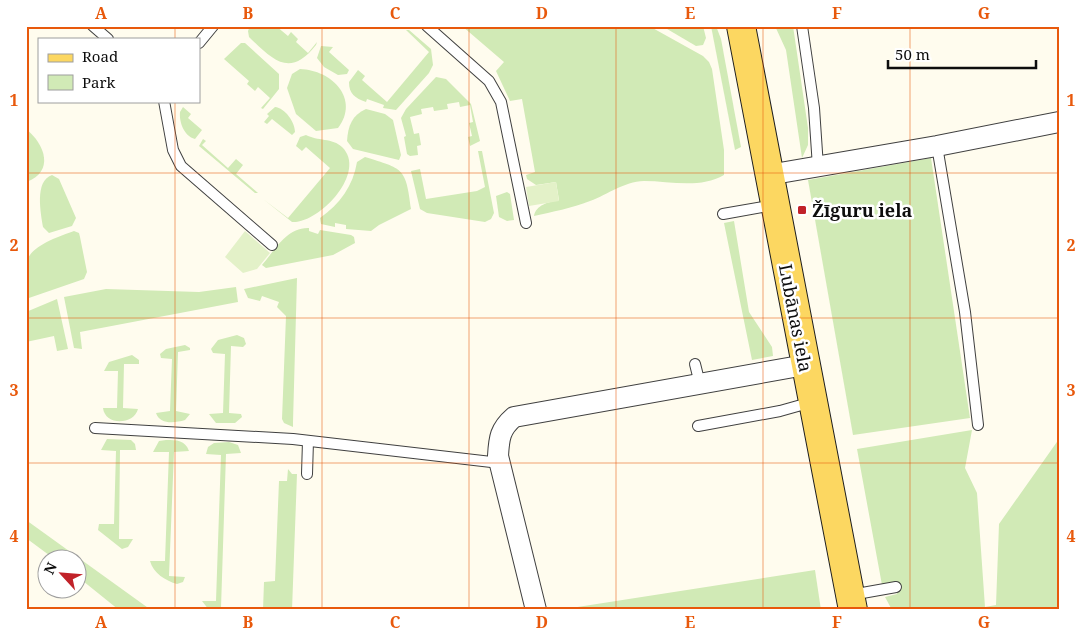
<svg xmlns="http://www.w3.org/2000/svg" width="1085" height="636" font-family="'Noto Serif',serif">
<rect width="100%" height="100%" fill="#fffcee"/>
<!-- green -->
<g fill="#d1eab6">
<path d="M250,26H276L288,36L291,32L298,39L296,42L308,53L317,42L316,45C290,78 274,61 249,37L248,31Z"/>
<path d="M462,26H649L703,56L709,62L712,69L724,150V175C700,189 670,181 644,181C623,182 609,194 590,201C572,208 552,212 534,216C536,205 548,202 559,200L556,182L536,185L527,179L526,175L535,172L522,99L510,101L496,71L504,62Z"/>
<polygon points="662,26 703,26 706,38 703,45 696,46"/>
<polygon points="711,26 716,26 721,39 741,147 735,150"/>
<polygon points="775,26 793,26 808,128 808,145 802,158 786,50"/>
<path d="M406,30H409L431,49L433,65L429,73L396,110L383,108L384,105L367,99L366,102C355,98 349,94 349,82L358,70L365,76L362,80L387,102L429,52Z"/>
<polygon points="241,43 245,43 279,74 279,89 263,109 261,108 270,98 258,87 255,91 247,84 249,81 224,59"/>
<polygon points="321,46 333,47 329,52 349,70 347,74 338,75 324,67 317,58"/>
<path d="M300,69C332,70 360,99 338,128L316,131L296,114L287,88L292,74Z"/>
<polygon points="436,77 446,79 471,104 480,141 470,146 468,137 472,136 469,123 473,122 470,105 460,107 459,102 447,104 448,109 434,111 433,107 421,109 422,114 410,117 414,134 419,133 421,145 417,146 418,155 410,156 407,154 404,137 406,136 401,118 406,109"/>
<path d="M183,107L191,114L188,118L202,130L195,139C184,136 179,122 180,112Z"/>
<path d="M275,107C285,108 295,122 295,132L292,135L272,119L267,124L264,122L269,116L267,114Z"/>
<path d="M366,109L385,114L393,120L401,155L399,160L353,149L347,141C348,126 352,115 366,109Z"/>
<path d="M26,129C45,144 55,172 26,182Z"/>
<path d="M306,135C317,141 333,138 342,147C368,172 319,224 292,222L263,199L288,218L330,168L306,147L302,151L296,146L300,137Z"/>
<polygon points="203,139 206,141 202,145 228,168 236,159 243,165 236,174 258,193 255,193 199,146"/>
<polygon points="478,151 482,151 494,213 491,219 485,222 427,213 420,209 411,171 420,169 426,199 477,191 485,187"/>
<path d="M365,157C403,169 406,167 411,209L379,225L371,231L346,229V225L335,223V227L321,224L320,218C340,204 353,186 357,162Z"/>
<polygon points="931,158 970,418 853,435 808,180"/>
<path d="M52,175L59,179L76,218L72,226L49,233L43,227C41,214 34,181 52,175Z"/>
<polygon points="507,192 510,194 514,220 507,221 499,217 496,196"/>
<polygon points="734,221 749,312 772,347 773,356 752,360 724,223"/>
<path d="M309,228V231L318,234L320,230L351,235L354,237L355,243L333,255L266,268L262,265C275,250 287,227 309,228Z"/>
<path d="M74,231L79,233L80,237L87,272L84,279L26,299C26,288 23,273 26,263C31,245 58,237 74,231Z"/>
<polygon points="297,278 293,422 293,427 284,423 282,419 286,316 277,307 279,302 262,296 260,301 248,298 244,289"/>
<polygon points="236,287 238,302 80,332 82,349 74,348 64,297 106,289 199,292"/>
<polygon points="57,299 68,349 57,351 54,336 26,342 26,312"/>
<polygon points="237,335 244,338 246,344 243,347 231,346 229,413 241,414 242,417 235,423 216,423 209,414 223,413 225,354 213,353 211,349 218,340"/>
<path d="M185,345L190,348V350L178,352L176,411L190,414L185,420C175,423 160,425 156,413L170,411L172,359L161,358L160,354L166,349Z"/>
<path d="M132,355L139,360V364H124L123,408L138,409C134,425 105,426 103,408H117L118,371H104L109,362Z"/>
<polygon points="972,430 965,468 977,493 985,607 996,605 999,524 1059,439 1059,610 892,610 885,597 897,594 896,582 882,585 857,449"/>
<polygon points="107,439 131,440 135,444 136,450 120,450 119,539 133,539 128,547 122,549 98,530 99,524 114,524 116,451 101,450"/>
<path d="M166,440C177,440 185,440 189,451L174,452L169,576L185,577L183,582L177,584C166,581 153,573 150,561H165L169,452H153L159,441Z"/>
<polygon points="229,442 238,445 241,453 226,454 221,608 235,610 209,610 202,601 216,601 221,455 206,454 208,447 214,443"/>
<polygon points="288,469 292,474 297,474 292,610 263,610 264,582 275,581 279,481 287,481"/>
<polygon points="26,520 151,610 119,610 78,577 78,558 53,558 26,538"/>
<polygon points="815,570 821,610 571,608"/>
</g>
<!-- pitch -->
<g fill="#e3f1c8">
<polygon points="556,182 559,201 529,206 526,187"/>
<polygon points="245,231 270,253 257,269 243,273 225,257"/>
</g>
<g fill="none" stroke-linecap="round" stroke-linejoin="round">
<!-- service casing -->
<g stroke="#404040" stroke-width="12">
<g id="service">
<polyline points="93,26 108,39"/>
<polyline points="427,26 489,81 501,102 526,223"/>
<polyline points="802,26 814,108 818,167"/>
<polyline points="199,43 213,26"/>
<polyline points="164,101 173,150 181,166 272,245"/>
<polyline points="937,146 965,312 978,425"/>
<polyline points="723,214 774,205"/>
<polyline points="695,364 700,384"/>
<polyline points="698,426 780,411 812,402"/>
<polyline points="95,428 293,439 500,463"/>
<polyline points="307,474 308,441"/>
<polyline points="851,595 896,587"/>
</g>
</g>
<!-- minor casing -->
<g stroke="#404040" stroke-width="22">
<g id="minor">
<polyline points="768,175 937,146 1059,122"/>
<path d="M536,610L498,456C499,438 500,429 514,417L805,365"/>
</g>
</g>
<!-- primary casing -->
<g stroke="#1e1e1e" stroke-width="30">
<polyline id="primary" points="741,26 853,610"/>
</g>
<!-- service -->
<use href="#service" stroke="#fff" stroke-width="10"/>
<!-- minor -->
<use href="#minor" stroke="#fff" stroke-width="20"/>
<!-- primary -->
<use href="#primary" stroke="#fcd761" stroke-width="28"/>
</g>
<!-- grid -->
<path fill="none" stroke="#e8590c" stroke-width="1" stroke-opacity="0.55" d="M175,26V39M322,26V610M469,26V610M616,26V610M763,26V610M910,26V610M175,101V610M26,173H1059M26,318H1059M26,463H1059"/>
<!-- markers -->
<rect fill="#c12229" stroke="#fff" stroke-width="2" x="797" y="205" width="10" height="10" rx="2.5"/>
<g text-anchor="middle" dominant-baseline="central" stroke-width="5" stroke-linejoin="round" paint-order="stroke">
<!-- poi labels -->
<g font-size="18" font-weight="bold" fill="#0d0d0d" stroke="#fff" text-anchor="start">
<text x="812" y="210">Žīguru iela</text>
</g>
<!-- street labels -->
<g font-size="18" fill="#0d0d0d" stroke="#fff">
<text transform="translate(796 318) rotate(79)">Lubānas iela</text>
</g>
</g>
<!-- border -->
<rect width="1085" height="636" fill="none" stroke="#ffffff" stroke-width="55"/>
<!-- legend -->
<rect x="38" y="38" width="162" height="65" fill="#ffffff" stroke="#9e9e9e"/>
<rect x="48" y="54" width="25" height="8" fill="#fcd761" stroke="#9e9e9e"/>
<text x="82" y="62" font-size="15" fill="#0d0d0d">Road</text>
<rect x="48" y="75" width="25" height="15" fill="#d1eab6" stroke="#9e9e9e"/>
<text x="82" y="88" font-size="15" fill="#0d0d0d">Park</text>
<!-- north arrow -->
<g transform="translate(62 574) rotate(296)"><circle r="24" fill="#ffffff" stroke="#9e9e9e"/>
<path d="M0-4L9 19L0 12L-9 19Z" fill="#c12229"/>
<text y="-8" font-size="14" font-weight="bold" text-anchor="middle" fill="#0d0d0d">N</text>
</g>
<!-- scale -->
<path d="M888 60v8h148v-8" fill="none" stroke="#0d0d0d" stroke-width="2.5"/>
<text x="895" y="60" font-size="15" fill="#0d0d0d" stroke="#ffffff" stroke-width="4" paint-order="stroke">50 m</text>
<rect x="28" y="28" width="1030" height="580" fill="none" stroke="#e8590c" stroke-width="2"/>
<g font-size="16" text-anchor="middle" font-weight="bold" fill="#e8590c">
<text x="101" y="19">A</text>
<text x="248" y="19">B</text>
<text x="395" y="19">C</text>
<text x="542" y="19">D</text>
<text x="690" y="19">E</text>
<text x="837" y="19">F</text>
<text x="984" y="19">G</text>
<text x="14" y="106">1</text>
<text x="1071" y="106">1</text>
<text x="14" y="251">2</text>
<text x="1071" y="251">2</text>
<text x="14" y="396">3</text>
<text x="1071" y="396">3</text>
<text x="14" y="542">4</text>
<text x="1071" y="542">4</text>
<text x="101" y="628">A</text>
<text x="248" y="628">B</text>
<text x="395" y="628">C</text>
<text x="542" y="628">D</text>
<text x="690" y="628">E</text>
<text x="837" y="628">F</text>
<text x="984" y="628">G</text>
</g>
</svg>
